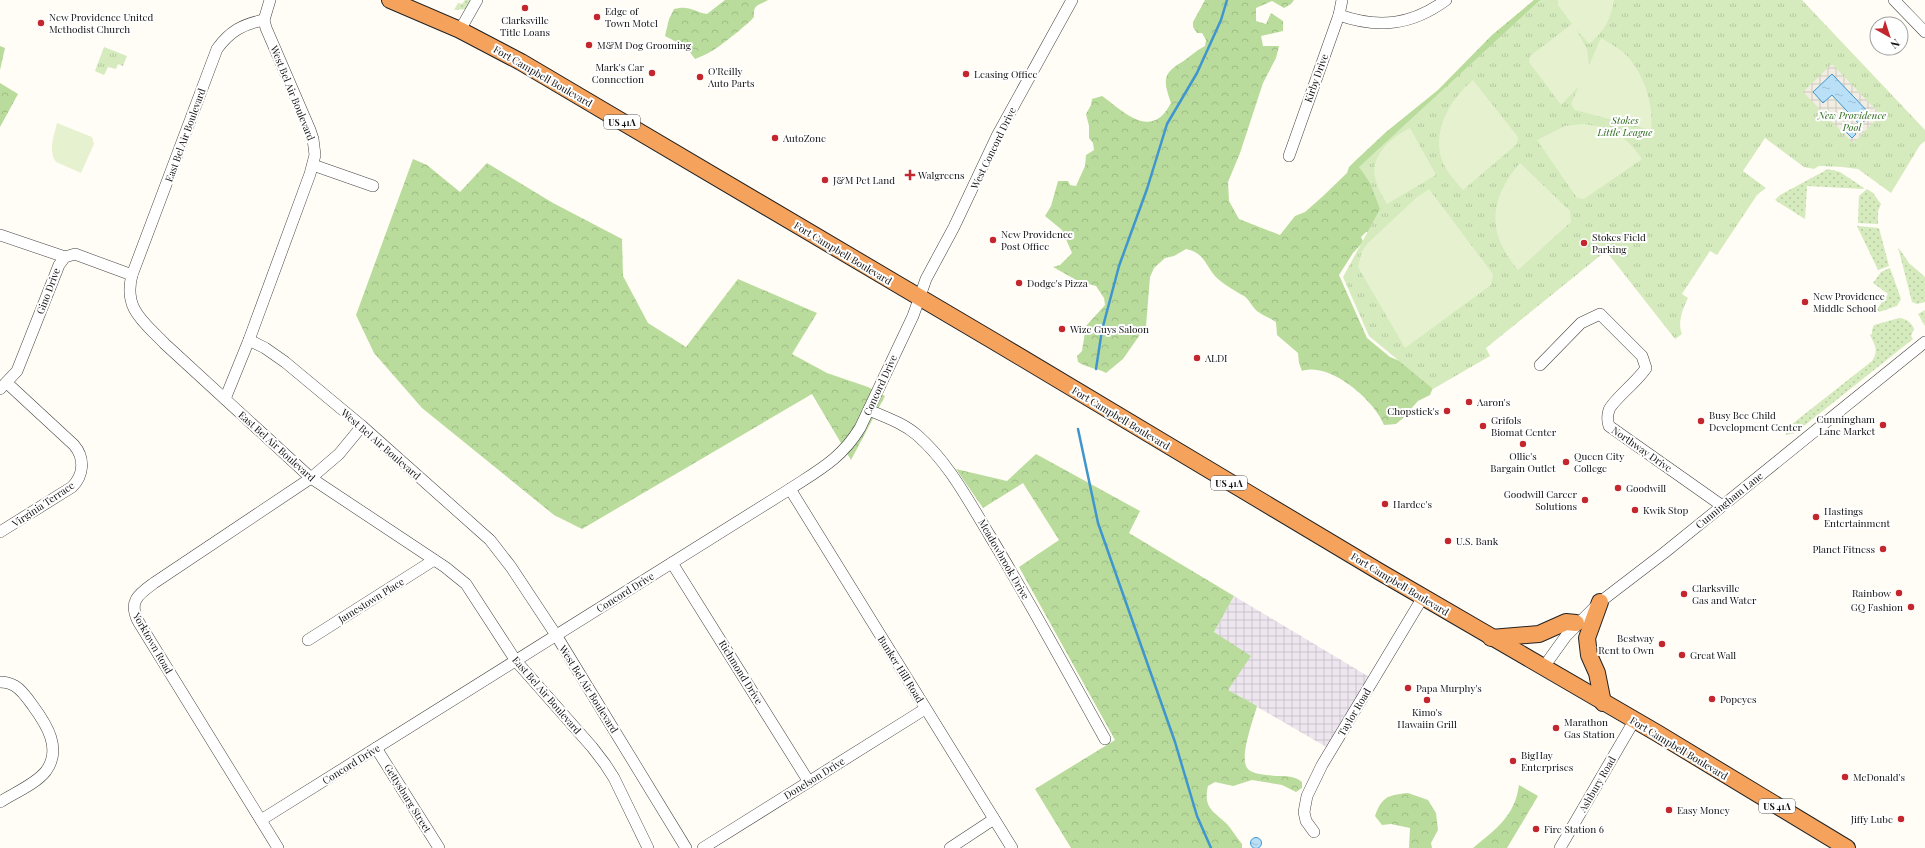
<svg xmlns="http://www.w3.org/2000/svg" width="1925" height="848" font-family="'Playfair Display',serif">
<defs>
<pattern id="industrial-grid" width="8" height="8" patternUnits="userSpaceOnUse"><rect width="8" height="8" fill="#eee6ef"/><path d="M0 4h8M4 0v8" fill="none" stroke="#cbc4cc"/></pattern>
<pattern id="grass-dots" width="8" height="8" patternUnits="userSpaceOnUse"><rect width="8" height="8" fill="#d5ebbd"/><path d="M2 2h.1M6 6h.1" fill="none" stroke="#b6c8a1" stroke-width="1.8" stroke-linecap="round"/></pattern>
<pattern id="forest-crowns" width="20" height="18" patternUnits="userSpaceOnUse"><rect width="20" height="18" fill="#b9dc9c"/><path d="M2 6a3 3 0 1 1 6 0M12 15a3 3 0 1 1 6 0" fill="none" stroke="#9ebc85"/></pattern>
<pattern id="park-tufts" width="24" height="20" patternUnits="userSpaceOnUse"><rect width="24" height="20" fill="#d5ebbd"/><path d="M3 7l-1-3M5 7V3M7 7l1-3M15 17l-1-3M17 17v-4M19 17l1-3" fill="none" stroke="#b6c8a1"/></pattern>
<pattern id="plaza-grid" width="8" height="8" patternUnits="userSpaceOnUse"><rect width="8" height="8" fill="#f1ede2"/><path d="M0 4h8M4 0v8" fill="none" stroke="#cecac1"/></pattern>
<pattern id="water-ripples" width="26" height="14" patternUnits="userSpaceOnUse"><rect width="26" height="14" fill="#b9e0f7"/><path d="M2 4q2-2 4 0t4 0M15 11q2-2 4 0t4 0" fill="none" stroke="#9ebfd3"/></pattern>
</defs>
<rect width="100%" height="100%" fill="#fffdf5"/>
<!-- industrial -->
<polygon fill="url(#industrial-grid)" points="1234,596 1371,678 1328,748 1228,690 1214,632"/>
<!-- grass -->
<g fill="url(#grass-dots)">
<polygon points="465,0 472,0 466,9 454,10 458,3 462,4"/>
<polygon points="1828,169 1840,172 1864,188 1863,189 1807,186 1805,219 1775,200 1780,195"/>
<polygon points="1867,189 1873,193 1881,204 1878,211 1878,224 1858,223 1859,196"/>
<polygon points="1857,226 1879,228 1889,266 1878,270"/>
<polygon points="1898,247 1909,263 1925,277 1925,302 1917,304 1912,302"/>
<polygon points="1890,268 1901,299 1897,306 1879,312 1877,309 1888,294 1873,283 1881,272"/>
<polygon points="1925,310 1925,326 1918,314"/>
<path d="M1899,318C1907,319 1911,322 1914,329L1911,336L1913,339L1795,433L1786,435L1787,428L1872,361C1879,351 1875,345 1870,335L1872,334V330L1874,325Z"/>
</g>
<!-- forest -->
<g fill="url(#forest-crowns)">
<path d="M725,0H768C759,6 753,3 754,17C749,23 745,25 740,30C723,43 716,51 695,59L686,47L665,36L669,19L674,9C690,5 692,11 707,14Z"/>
<path d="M1205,0H1294L1291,4L1284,8L1272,1L1256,8V21L1266,24L1271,13L1283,21V31L1261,36L1263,46H1279L1276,58L1263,83L1240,153L1228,182L1229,201L1239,219L1280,235L1295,216L1305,212L1322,197L1347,173L1349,167L1354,162L1386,132L1438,90L1492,35L1534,0H1543L1382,208L1370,232H1366L1361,237L1363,242L1353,253L1339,275L1367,338L1390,357L1412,366L1435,383L1430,395L1418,401L1402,419L1396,424L1384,425C1375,401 1330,361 1302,371L1299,363L1298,353L1277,335L1276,322C1270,318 1262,315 1257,311C1251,306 1249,298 1242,295C1234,290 1226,286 1218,279C1205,267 1206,253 1186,249L1174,256L1165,258L1154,268L1150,277L1146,326L1123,359L1106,373C1097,368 1087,368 1078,362L1077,356L1082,351L1086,326L1105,305L1104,298L1096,286L1078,281L1053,267L1060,265L1072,253L1062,230L1045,216L1051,206L1058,181H1068L1070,185L1076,186L1085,166L1086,155L1094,150L1093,143L1089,138V126L1086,114L1091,105L1092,99L1102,96C1117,106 1140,131 1159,118C1164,115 1168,108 1171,103C1164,82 1161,74 1182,62C1190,57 1195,51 1205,46L1206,40L1202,33H1197L1193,27V22Z"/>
<polygon points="0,46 5,48 0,70"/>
<polygon points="0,83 18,94 0,127"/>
<polygon points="413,159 427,165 460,192 487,163 553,203 622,239 623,276 648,323 686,347 738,279 817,313 792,354 827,373 868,387 885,396 851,460 812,394 582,529 554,515 422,408 374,353 356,315"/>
<path d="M1036,454L1140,511L1129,533L1234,596L1214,632L1251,656L1228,690L1257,706C1254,718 1237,762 1249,770C1256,775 1268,775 1276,776C1286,776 1295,776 1302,782V788L1296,792L1282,785L1252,780L1233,786L1215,782L1208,786C1203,808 1213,811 1227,824C1232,830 1237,838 1242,844V848H1071L1035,789L1115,740L1019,567L1059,540L1023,483L983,508L956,469L1007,481Z"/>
<path d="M1519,785L1538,796L1507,848H1473C1496,829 1515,816 1519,785Z"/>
<path d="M1408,793L1428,800L1436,813L1438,830L1431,843L1432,848H1409L1410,828L1391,824L1382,825L1375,816C1382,796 1389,795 1408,793Z"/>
</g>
<!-- park -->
<g fill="url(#park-tufts)">
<path d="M1540,0H1802L1925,130V141L1920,145L1891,193L1858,169L1842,167L1819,166L1814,169L1804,167L1765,138L1743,171L1766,188L1757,195L1717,255L1710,251L1682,294L1688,298C1683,308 1677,323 1682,334L1675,339L1606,251L1486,348L1490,356L1433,389L1369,336L1343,277L1380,209L1370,183L1359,167Z"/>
<polygon points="104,47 127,56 123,66 118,64 116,69 108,67 104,75 95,71"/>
</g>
<!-- pitch -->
<g fill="#e6f2cf">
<path d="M1558,0H1614C1611,19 1604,32 1589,44L1576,29L1587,49L1589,65L1601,38C1611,44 1622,50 1629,58C1645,77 1654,106 1651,130L1575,110L1571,104L1579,86L1561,105L1529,62L1530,56L1572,24L1558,5Z"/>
<path d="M1473,80L1518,137L1517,144L1463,190C1454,180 1443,168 1440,153C1435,124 1452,98 1473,80Z"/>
<path d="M57,123L92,137L94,144L81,173L56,162C48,150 54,136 57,123Z"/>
<path d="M1584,124C1613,128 1624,134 1642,159L1584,199L1577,198L1537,140L1565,126Z"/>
<path d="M1410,128L1436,175L1387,204C1383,197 1378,189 1376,181C1368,157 1391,137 1410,128Z"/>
<path d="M1520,163L1570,211L1571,222L1518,270C1487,233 1488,200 1520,163Z"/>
<polygon points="1429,189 1493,274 1491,285 1405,348 1358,267 1362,251 1368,243 1416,198"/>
</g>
<!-- plaza -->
<path fill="url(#plaza-grid)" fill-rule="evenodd" d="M1832,64L1881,115L1853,143L1803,92ZM1832,74L1860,125L1831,95L1813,92Z"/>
<!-- water -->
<g fill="url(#water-ripples)" stroke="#3f96cf">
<polygon points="1832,74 1871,115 1860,125 1832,95 1823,103 1813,92"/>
<polygon points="1849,126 1856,134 1852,138 1844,130"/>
<circle cx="1256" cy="843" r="5.5"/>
</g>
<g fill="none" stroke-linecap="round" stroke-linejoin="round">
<!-- stream -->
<g stroke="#3f96cf" stroke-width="2.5">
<polyline points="1096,369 1102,330 1119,266 1147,189 1167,124 1197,73 1221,20 1227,0"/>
<polyline points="1078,429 1098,523 1175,742 1197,816 1211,848"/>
</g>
<!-- minor casing -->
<g stroke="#444" stroke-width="12">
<g id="minor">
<polyline points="1894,0 1925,32"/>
<path d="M1339,15C1379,29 1412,25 1446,0"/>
<path d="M264,20C243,24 230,31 217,49L132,275C123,309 144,322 165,344L311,478L445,567L466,584L516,661L592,747L605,764L614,778L648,848"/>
<polyline points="460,30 477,0"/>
<polyline points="1289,156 1339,15 1342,0"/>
<polyline points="313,165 373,186"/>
<polyline points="0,235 65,257"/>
<polyline points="249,340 265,348 285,362 362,426 490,540 511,567 556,635 686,848"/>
<path d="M1540,365L1581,323L1600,314L1642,356L1646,368C1638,381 1612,401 1609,410C1607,416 1607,420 1609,426L1721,505"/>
<polyline points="0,389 17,371 59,265 65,257 75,254 132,275"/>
<polyline points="225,399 249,340 310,174 315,155 313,139 310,130 266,28 264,20 270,0"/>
<path d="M869,410C885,417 903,423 917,435C949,463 968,500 990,536C1030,602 1067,671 1105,739"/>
<polyline points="790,489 1012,848"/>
<path d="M0,532L72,487C84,475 85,458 74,445L7,383"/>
<polyline points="672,563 809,782"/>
<polyline points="308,640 434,560"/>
<polyline points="1543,668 1566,636 1600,602 1664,553 1925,342"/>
<path d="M0,682C5,682 10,683 15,686C22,690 28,699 33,706C47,725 62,749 46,771C36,784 14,793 0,802"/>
<polyline points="376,748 439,848"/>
<path d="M261,820L790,489C819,470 841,459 860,428L913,316L926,279L954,227L997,136L1072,0"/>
<polyline points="1314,832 1306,821 1304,812 1307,796 1322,765 1423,597"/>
<path d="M278,848L138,621C128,601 139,594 154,583L311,478L339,454L362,426"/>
<polyline points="703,848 925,709"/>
<polyline points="950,848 994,819"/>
<polyline points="1560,848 1634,721"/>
</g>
</g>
<!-- highway casing -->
<g stroke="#222" stroke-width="18">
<g id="highway">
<polyline points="390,0 460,30 521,62 997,343 1380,572 1657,733 1847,848"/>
<polyline points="1600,602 1587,638 1589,655 1597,673 1603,703"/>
<polyline points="1491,638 1539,634 1566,622 1576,623"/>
</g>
</g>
<!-- minor -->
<use href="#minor" stroke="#fff" stroke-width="11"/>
<!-- highway -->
<use href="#highway" stroke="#f5a25d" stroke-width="16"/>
</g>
<!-- markers -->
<g fill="#c4262e" stroke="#fff" stroke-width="1.5">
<circle cx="525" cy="8" r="4"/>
<circle cx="597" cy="17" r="4"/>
<circle cx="41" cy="23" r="4"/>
<circle cx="589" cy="45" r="4"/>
<circle cx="652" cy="73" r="4"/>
<circle cx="966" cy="74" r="4"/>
<circle cx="700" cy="77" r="4"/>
<circle cx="775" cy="138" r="4"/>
<path d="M908 169h4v4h4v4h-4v4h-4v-4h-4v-4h4z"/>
<circle cx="825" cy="180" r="4"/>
<circle cx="993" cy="240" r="4"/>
<circle cx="1584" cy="243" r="4"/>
<circle cx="1019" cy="283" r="4"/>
<circle cx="1805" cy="302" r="4"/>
<circle cx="1062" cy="329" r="4"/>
<circle cx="1197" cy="358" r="4"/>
<circle cx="1469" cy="402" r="4"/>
<circle cx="1447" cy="411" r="4"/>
<circle cx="1701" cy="421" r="4"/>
<circle cx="1883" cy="425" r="4"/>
<circle cx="1483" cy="426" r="4"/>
<circle cx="1523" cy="444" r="4"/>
<circle cx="1566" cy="462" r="4"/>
<circle cx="1618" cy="488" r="4"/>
<circle cx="1585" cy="500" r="4"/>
<circle cx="1385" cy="504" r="4"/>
<circle cx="1635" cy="510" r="4"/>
<circle cx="1816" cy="517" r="4"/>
<circle cx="1448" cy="541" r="4"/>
<circle cx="1883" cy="549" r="4"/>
<circle cx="1899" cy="593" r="4"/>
<circle cx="1684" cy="594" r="4"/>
<circle cx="1911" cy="607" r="4"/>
<circle cx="1662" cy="644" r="4"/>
<circle cx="1682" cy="655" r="4"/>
<circle cx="1408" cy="688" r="4"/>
<circle cx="1712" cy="699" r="4"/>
<circle cx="1427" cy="700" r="4"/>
<circle cx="1556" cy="728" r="4"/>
<circle cx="1513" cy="761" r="4"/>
<circle cx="1845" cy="777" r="4"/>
<circle cx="1669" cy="810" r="4"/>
<circle cx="1901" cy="819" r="4"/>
<circle cx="1536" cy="829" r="4"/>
</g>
<g text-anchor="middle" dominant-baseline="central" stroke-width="4" stroke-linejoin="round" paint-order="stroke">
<!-- shield labels -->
<g fill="#fff" stroke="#585858" stroke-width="1">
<rect x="604" y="115" width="36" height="14" rx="3"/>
<rect x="1211" y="476" width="36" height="14" rx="3"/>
<rect x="1759" y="799" width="36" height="14" rx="3"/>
</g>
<g font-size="9" font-weight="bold" fill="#111">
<text x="622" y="122">US 41A</text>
<text x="1229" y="483">US 41A</text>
<text x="1777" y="806">US 41A</text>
</g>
<!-- poi labels -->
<g font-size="10" fill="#111" stroke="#fff" text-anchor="start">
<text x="605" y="11">Edge of<tspan x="605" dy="12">Town Motel</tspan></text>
<text x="49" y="17">New Providence United<tspan x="49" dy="12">Methodist Church</tspan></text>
<text x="525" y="20" text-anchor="middle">Clarksville<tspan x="525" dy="12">Title Loans</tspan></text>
<text x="597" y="45">M&amp;M Dog Grooming</text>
<text x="644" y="67" text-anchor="end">Mark's Car<tspan x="644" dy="12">Connection</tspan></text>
<text x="708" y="71">O'Reilly<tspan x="708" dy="12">Auto Parts</tspan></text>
<text x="974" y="74">Leasing Office</text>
<text x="783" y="138">AutoZone</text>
<text x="918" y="175">Walgreens</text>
<text x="833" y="180">J&amp;M Pet Land</text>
<text x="1001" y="234">New Providence<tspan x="1001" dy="12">Post Office</tspan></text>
<text x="1592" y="237">Stokes Field<tspan x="1592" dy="12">Parking</tspan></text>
<text x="1027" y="283">Dodge's Pizza</text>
<text x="1813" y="296">New Providence<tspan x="1813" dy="12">Middle School</tspan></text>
<text x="1070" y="329">Wize Guys Saloon</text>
<text x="1205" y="358">ALDI</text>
<text x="1477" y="402">Aaron's</text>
<text x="1439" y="411" text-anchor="end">Chopstick's</text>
<text x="1709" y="415">Busy Bee Child<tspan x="1709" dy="12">Development Center</tspan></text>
<text x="1875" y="419" text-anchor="end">Cunningham<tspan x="1875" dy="12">Lane Market</tspan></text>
<text x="1491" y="420">Grifols<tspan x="1491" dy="12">Biomat Center</tspan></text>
<text x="1523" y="456" text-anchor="middle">Ollie's<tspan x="1523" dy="12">Bargain Outlet</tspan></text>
<text x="1574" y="456">Queen City<tspan x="1574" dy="12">College</tspan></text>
<text x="1626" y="488">Goodwill</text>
<text x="1577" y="494" text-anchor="end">Goodwill Career<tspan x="1577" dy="12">Solutions</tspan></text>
<text x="1393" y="504">Hardee's</text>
<text x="1643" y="510">Kwik Stop</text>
<text x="1824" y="511">Hastings<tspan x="1824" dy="12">Entertainment</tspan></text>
<text x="1456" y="541">U.S. Bank</text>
<text x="1875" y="549" text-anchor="end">Planet Fitness</text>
<text x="1692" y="588">Clarksville<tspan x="1692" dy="12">Gas and Water</tspan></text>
<text x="1891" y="593" text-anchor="end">Rainbow</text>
<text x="1903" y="607" text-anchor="end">GQ Fashion</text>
<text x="1654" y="638" text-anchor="end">Bestway<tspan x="1654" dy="12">Rent to Own</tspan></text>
<text x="1690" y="655">Great Wall</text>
<text x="1416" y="688">Papa Murphy's</text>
<text x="1720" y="699">Popeyes</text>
<text x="1427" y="712" text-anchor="middle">Kimo's<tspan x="1427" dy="12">Hawaiin Grill</tspan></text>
<text x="1564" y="722">Marathon<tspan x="1564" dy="12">Gas Station</tspan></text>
<text x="1521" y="755">BigHay<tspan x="1521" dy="12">Enterprises</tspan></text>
<text x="1853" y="777">McDonald's</text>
<text x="1677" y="810">Easy Money</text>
<text x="1893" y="819" text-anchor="end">Jiffy Lube</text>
<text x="1544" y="829">Fire Station 6</text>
</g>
<!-- street labels -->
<g font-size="10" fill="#111" stroke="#fff">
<text transform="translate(543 76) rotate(30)">Fort Campbell Boulevard</text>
<text transform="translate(1316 78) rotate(-70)">Kirby Drive</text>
<text transform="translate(293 93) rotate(68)">West Bel Air Boulevard</text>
<text transform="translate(185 135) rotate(-70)">East Bel Air Boulevard</text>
<text transform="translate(993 148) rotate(-64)">West Concord Drive</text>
<text transform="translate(843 253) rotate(31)">Fort Campbell Boulevard</text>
<text transform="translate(48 291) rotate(-69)">Gino Drive</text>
<text transform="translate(880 385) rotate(-65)">Concord Drive</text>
<text transform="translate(1121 418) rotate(31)">Fort Campbell Boulevard</text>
<text transform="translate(381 444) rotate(41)">West Bel Air Boulevard</text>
<text transform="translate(277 446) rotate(42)">East Bel Air Boulevard</text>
<text transform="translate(1642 449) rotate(35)">Northway Drive</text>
<text transform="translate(1729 500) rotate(-39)">Cunningham Lane</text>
<text transform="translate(43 504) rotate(-34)">Virginia Terrace</text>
<text transform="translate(1004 559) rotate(60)">Meadowbrook Drive</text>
<text transform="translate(1400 584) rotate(31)">Fort Campbell Boulevard</text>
<text transform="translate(625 592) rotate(-32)">Concord Drive</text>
<text transform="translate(371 600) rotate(-32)">Jamestown Place</text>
<text transform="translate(153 643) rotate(60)">Yorktown Road</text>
<text transform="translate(901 669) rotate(58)">Bunker Hill Road</text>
<text transform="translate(741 672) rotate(58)">Richmond Drive</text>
<text transform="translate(589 689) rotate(58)">West Bel Air Boulevard</text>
<text transform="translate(547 695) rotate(49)">East Bel Air Boulevard</text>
<text transform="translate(1354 712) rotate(-59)">Taylor Road</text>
<text transform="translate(1679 748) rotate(31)">Fort Campbell Boulevard</text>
<text transform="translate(351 764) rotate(-32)">Concord Drive</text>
<text transform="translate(814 778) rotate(-32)">Donelson Drive</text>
<text transform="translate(1597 784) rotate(-60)">Ashbury Road</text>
<text transform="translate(408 798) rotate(58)">Gettysburg Street</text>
</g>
<!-- park labels -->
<g font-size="10" font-style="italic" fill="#2f6b1f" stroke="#fff">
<text x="1852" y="115">New Providence<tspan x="1852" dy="12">Pool</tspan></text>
<text x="1625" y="120">Stokes<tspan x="1625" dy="12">Little League</tspan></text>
</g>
</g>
<!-- north arrow -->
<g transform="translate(1889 36) rotate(141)"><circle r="19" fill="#ffffff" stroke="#a0a0a0"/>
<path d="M0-3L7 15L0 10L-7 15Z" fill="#c4262e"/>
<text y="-6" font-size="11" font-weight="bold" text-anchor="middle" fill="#111111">N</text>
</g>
</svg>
